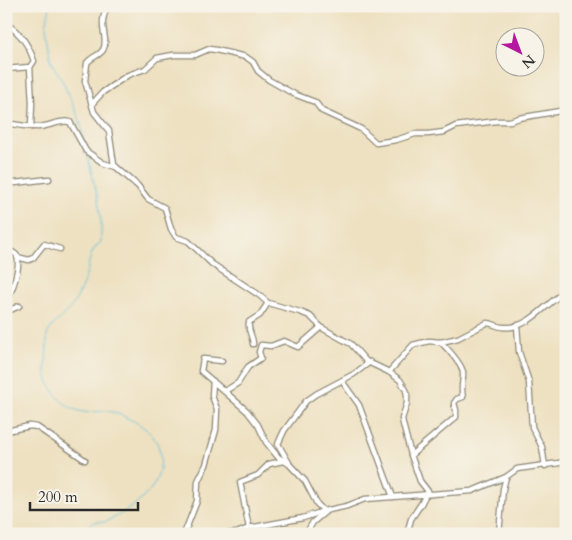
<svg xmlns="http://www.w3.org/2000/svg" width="572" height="540" font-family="Cardo,serif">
<rect width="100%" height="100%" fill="#f7f3e8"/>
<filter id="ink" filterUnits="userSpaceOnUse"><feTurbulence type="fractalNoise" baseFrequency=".02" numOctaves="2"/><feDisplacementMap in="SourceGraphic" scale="10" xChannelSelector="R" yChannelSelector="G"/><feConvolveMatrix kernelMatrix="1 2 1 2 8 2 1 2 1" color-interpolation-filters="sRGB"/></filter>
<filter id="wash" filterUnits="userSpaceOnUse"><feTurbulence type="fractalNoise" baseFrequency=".0096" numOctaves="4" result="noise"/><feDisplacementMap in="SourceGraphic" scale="20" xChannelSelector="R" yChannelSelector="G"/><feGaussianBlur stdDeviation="1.12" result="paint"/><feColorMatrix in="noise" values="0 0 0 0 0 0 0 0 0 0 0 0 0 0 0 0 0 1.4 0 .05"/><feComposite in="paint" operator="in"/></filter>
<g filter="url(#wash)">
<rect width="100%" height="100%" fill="#eee1c1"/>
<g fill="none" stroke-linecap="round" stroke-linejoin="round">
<!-- stream -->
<g stroke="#5ebedc" stroke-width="1">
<polyline points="50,6 46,26 51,62 62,80 80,121 85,145"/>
<path d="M82,534C85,529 89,523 96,522C100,521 103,523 107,521C129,511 157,493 160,467C164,442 148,427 127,418C121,415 113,411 106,411C92,411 91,415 76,410C61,405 49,388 46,373C45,364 47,355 47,346C48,343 46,339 47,335C51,324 67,314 74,303C79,295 83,285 86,275C90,262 89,251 101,242V221L98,199L87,154"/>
</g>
</g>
</g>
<g filter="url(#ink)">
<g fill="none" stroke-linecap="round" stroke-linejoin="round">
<!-- minor casing -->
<g stroke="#8c8676" stroke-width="7">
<g id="minor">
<path d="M108,6C96,26 110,38 103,50C99,56 91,57 87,63L85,81L94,112L109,131L114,165L138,186L148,199L165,208L171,229L176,237L188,241L212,264L259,295L268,303L300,312L310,316L322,328L351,344L366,361L389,372L400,380L406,390L407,395V403L402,419L403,424L411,455L420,481L430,494"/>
<path d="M6,24C20,32 29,46 34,61L30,67L6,69"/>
<polyline points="30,67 32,103 31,127"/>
<polyline points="92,104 103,92 128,75 145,69 157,58 173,55 195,55 209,49 216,50 246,57 253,62 258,71 269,80 294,94 315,102 322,111 361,129 376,143 396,140 415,134 428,134 444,132 456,126 497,121 510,121 519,118 566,110"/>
<path d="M6,123C17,125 28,127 38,127C49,127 60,119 70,122L86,151L103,163L116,167"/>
<polyline points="6,184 49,179"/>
<path d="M6,250C10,251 15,252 17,256C22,267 10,294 6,305"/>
<polyline points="17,257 29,260 33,258 44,244 60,249"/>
<polyline points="6,312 19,306"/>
<polyline points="517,325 519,352 529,382 532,427 542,447 545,466"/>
<path d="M253,344C253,336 247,330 249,322L260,315L268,303"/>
<polyline points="222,361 203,359 201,371 247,411 258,425 266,442 278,457 289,464 305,481 317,504 324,511 347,506 365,499 472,491 506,477"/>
<path d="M389,372L413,345L429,341L441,342L458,338L487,323C493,323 497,327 502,327C528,331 547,302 566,291"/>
<polyline points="342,381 359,405 393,497"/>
<polyline points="225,391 238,383 248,367 261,358 259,352 261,345 271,346 284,341 298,347 321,327"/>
<polyline points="6,431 30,426 37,427 85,460"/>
<path d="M411,455L456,417V410L454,403L457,399L463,397C460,386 464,380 463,372C460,361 448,350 441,342"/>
<polyline points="289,463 278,444 284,431 306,401 316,394 354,374 370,362"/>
<polyline points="249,528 240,482 258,475 269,464 283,461"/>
<polyline points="184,534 197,501 198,481 206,465 216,430 217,409 212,396 213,381"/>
<polyline points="222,534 237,533 249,528 303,518 324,511"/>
<polyline points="306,534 313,522 325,512"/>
<polyline points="407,534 411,519 421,504 426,494"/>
<polyline points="499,534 503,489 506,477 517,469 566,462"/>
</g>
</g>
<!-- minor -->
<use href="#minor" stroke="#fff" stroke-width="4.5"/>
</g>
</g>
<!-- margin -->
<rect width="572" height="540" fill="none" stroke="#f7f3e8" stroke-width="25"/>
<!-- north arrow -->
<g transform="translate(520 52) rotate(138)"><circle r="24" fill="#f7f3e8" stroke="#a5a39c"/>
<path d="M0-4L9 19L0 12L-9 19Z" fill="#b5179e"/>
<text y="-8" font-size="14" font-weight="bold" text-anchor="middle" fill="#2b2b2b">N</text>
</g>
<!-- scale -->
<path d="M30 502v8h108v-8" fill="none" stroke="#2b2b2b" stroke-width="2.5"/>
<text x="38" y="502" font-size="15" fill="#2b2b2b" stroke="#f7f3e8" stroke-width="4" paint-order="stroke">200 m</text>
</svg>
